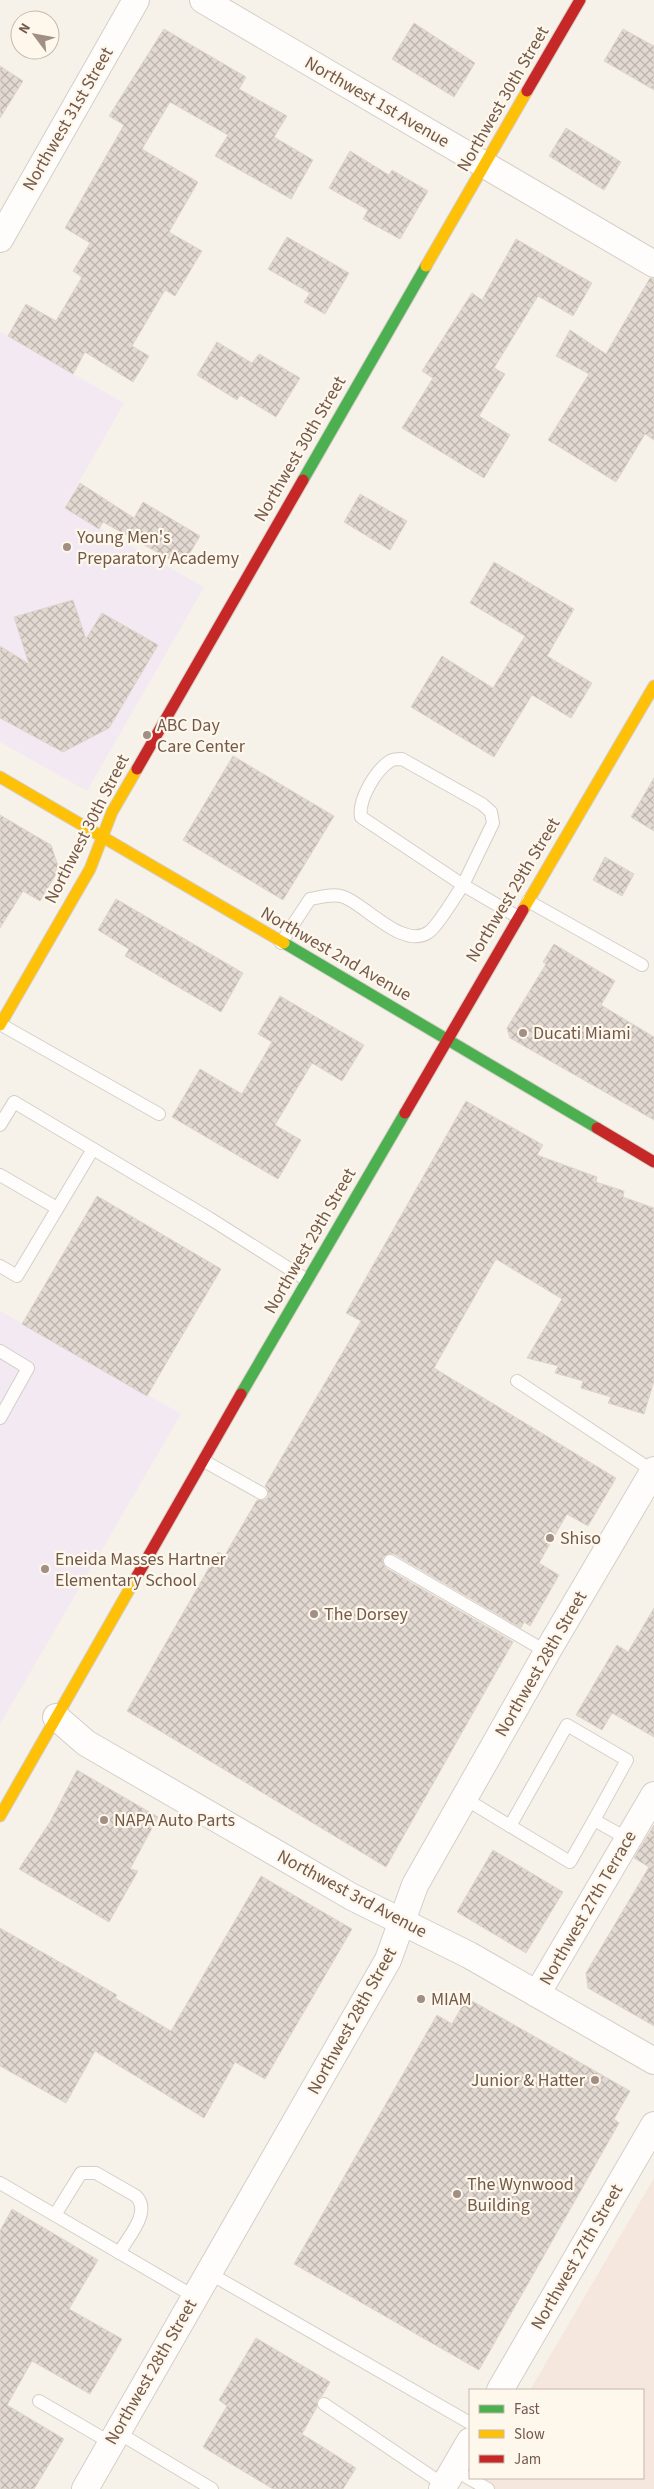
<svg xmlns="http://www.w3.org/2000/svg" width="654" height="2489" font-family="'Source Sans 3',sans-serif">
<defs>
<pattern id="building-cross-hatch" width="8" height="8" patternUnits="userSpaceOnUse" patternTransform="scale(1.25)"><rect width="8" height="8" fill="#e2dad2"/><path d="M0 0l8 8M0 8l8-8" fill="none" stroke="#bcb4ac"/></pattern>
</defs>
<rect width="100%" height="100%" fill="#f6f2ea"/>
<!-- commercial -->
<polygon fill="#f6e7de" points="654,2178 654,2489 472,2489 479,2478 643,2478 643,2390 530,2390"/>
<!-- education -->
<g fill="#f3e9f2">
<polygon points="0,332 124,403 64,508 204,587 87,791 0,742"/>
<polygon points="0,1311 181,1414 0,1724"/>
</g>
<!-- building -->
<g fill="url(#building-cross-hatch)" stroke="#dfd5cc">
<polygon points="414,23 475,63 454,97 392,59"/>
<polygon points="164,29 246,77 239,89 287,116 274,137 313,160 291,199 215,156 228,135 170,102 142,149 198,182 169,232 202,251 175,296 165,290 132,346 149,356 133,382 85,352 73,374 8,336 26,304 56,321 82,277 73,271 90,243 65,228 124,125 109,116"/>
<polygon points="623,29 654,46 654,90 604,61"/>
<polygon points="0,66 23,81 0,118"/>
<polygon points="566,128 621,162 604,190 549,156"/>
<polygon points="350,151 389,175 392,170 428,191 400,239 363,219 368,210 329,188"/>
<polygon points="287,237 349,273 325,314 304,302 310,293 268,269"/>
<polygon points="516,239 592,283 573,316 538,296 494,368 505,374 479,416 510,435 484,478 402,428 433,378 422,371 472,293 482,300"/>
<polygon points="650,278 654,279 654,440 645,434 616,482 548,440 589,374 556,356 570,330 606,354"/>
<polygon points="217,342 252,363 259,354 300,378 276,417 240,395 237,400 197,375"/>
<polygon points="80,483 134,518 143,502 200,536 182,566 103,522 99,529 65,508"/>
<polygon points="360,494 407,521 390,550 344,522"/>
<polygon points="494,562 574,609 547,656 592,683 571,718 532,695 494,757 411,707 442,656 493,688 525,636 470,603"/>
<polygon points="73,600 86,639 102,613 158,645 109,728 63,752 0,718 0,646 29,664 14,617"/>
<polygon points="233,756 334,816 283,900 183,840"/>
<polygon points="654,778 654,831 631,817"/>
<polygon points="0,815 51,845 59,869 40,901 23,891 0,928"/>
<polygon points="605,857 634,874 622,896 593,880"/>
<polygon points="116,899 243,973 221,1012 125,956 129,949 98,930"/>
<polygon points="554,944 615,981 601,1005 654,1037 654,1120 510,1038 507,1028 546,964 543,962"/>
<polygon points="280,996 364,1045 342,1081 312,1063 275,1125 301,1140 278,1179 172,1117 200,1069 242,1094 272,1042 258,1034"/>
<polygon points="466,1101 543,1145 537,1155 597,1177 596,1182 624,1191 623,1197 654,1208 654,1381 644,1414 608,1403 611,1397 581,1388 583,1381 555,1373 558,1366 527,1358 562,1299 496,1259 434,1368 616,1478 588,1526 567,1514 539,1563 559,1575 530,1626 524,1622 521,1628 394,1554 390,1553 383,1557 382,1561 386,1568 513,1642 386,1867 127,1711 218,1552 225,1555 257,1500 265,1500 268,1497 268,1489 265,1486 361,1321 346,1313"/>
<polygon points="97,1196 221,1269 147,1396 22,1324"/>
<polygon points="654,1608 654,1737 612,1713 602,1730 576,1715 617,1645 628,1652"/>
<polygon points="77,1770 158,1817 130,1869 138,1871 109,1922 19,1869 50,1822"/>
<polygon points="654,1825 654,2026 588,1988 586,1973 649,1867 634,1858"/>
<polygon points="493,1850 563,1892 526,1953 457,1912"/>
<polygon points="261,1876 352,1929 265,2079 235,2062 204,2118 95,2051 66,2103 0,2066 0,1928 117,1995 115,1998 171,2031"/>
<polygon points="467,1998 630,2091 614,2119 619,2123 479,2370 294,2264 437,2015 452,2024"/>
<polygon points="12,2209 98,2260 69,2309 122,2339 90,2394 32,2361 7,2405 64,2439 34,2489 0,2489 0,2231"/>
<polygon points="256,2338 330,2382 322,2396 317,2400 317,2407 302,2434 356,2468 343,2489 273,2489 203,2447 227,2406 219,2400"/>
</g>
<g fill="none" stroke-linecap="round" stroke-linejoin="round">
<!-- lane casing -->
<g stroke="#d4cec7" stroke-width="14">
<g id="lane">
<path d="M402,759L482,804L491,812L493,823L463,885L361,817C358,800 375,771 390,761C393,759 398,759 402,759Z"/>
<polyline points="528,901 642,965"/>
<path d="M281,943L310,899C321,897 334,893 344,897C367,906 404,950 429,932C438,926 456,895 463,885L518,917"/>
<polyline points="0,1024 159,1114"/>
<polyline points="0,1125 14,1102 209,1218 307,1280"/>
<polyline points="0,1175 57,1208"/>
<polyline points="0,1266 17,1276 93,1149"/>
<polyline points="0,1351 28,1368 0,1418"/>
<polyline points="517,1381 653,1471"/>
<polyline points="204,1461 261,1493"/>
<polyline points="390,1561 547,1652"/>
<polyline points="464,1798 510,1826 567,1725 627,1760 594,1820 628,1839"/>
<polyline points="510,1826 570,1862 594,1820"/>
<polyline points="0,2183 195,2297"/>
<path d="M55,2215L81,2173H96L136,2196C152,2212 128,2237 119,2253"/>
<polyline points="209,2273 470,2423"/>
<polyline points="39,2401 111,2443"/>
<polyline points="324,2404 444,2485"/>
<polyline points="117,2432 212,2489"/>
<polyline points="454,2470 488,2489"/>
</g>
</g>
<!-- street casing -->
<g stroke="#d4cec7" stroke-width="28">
<g id="street">
<polyline points="203,0 654,264"/>
<polyline points="0,239 136,0"/>
<polyline points="56,1717 86,1743 352,1897 469,1955 654,2061"/>
<polyline points="537,1994 654,1795"/>
<polyline points="500,2390 654,2125"/>
<polyline points="85,2489 388,1960 415,1885 547,1652 654,1470"/>
<polyline points="442,2489 470,2441"/>
</g>
</g>
<!-- fast casing -->
<g stroke="#d5cec6" stroke-width="13">
<g id="fast">
<polyline points="303,480 426,266"/>
<polyline points="284,943 597,1128"/>
<polyline points="241,1394 405,1113"/>
</g>
</g>
<!-- slow casing -->
<g stroke="#d5cec6" stroke-width="13">
<g id="slow">
<polyline points="426,266 527,91"/>
<polyline points="0,777 284,943"/>
<polyline points="523,910 654,686"/>
<polyline points="0,1025 90,869 112,812 137,769"/>
<polyline points="0,1816 137,1576"/>
</g>
</g>
<!-- jam casing -->
<g stroke="#d5cec6" stroke-width="13">
<g id="jam">
<polyline points="527,91 580,0"/>
<polyline points="137,769 303,480"/>
<polyline points="405,1113 523,910"/>
<polyline points="597,1128 654,1162"/>
<polyline points="137,1576 241,1394"/>
</g>
</g>
<!-- lane -->
<use href="#lane" stroke="#fefdfc" stroke-width="12"/>
<!-- street -->
<use href="#street" stroke="#fefdfc" stroke-width="26"/>
<!-- fast -->
<use href="#fast" stroke="#4caf50" stroke-width="11"/>
<!-- slow -->
<use href="#slow" stroke="#ffc107" stroke-width="11"/>
<!-- jam -->
<use href="#jam" stroke="#c62828" stroke-width="11"/>
</g>
<!-- markers -->
<g fill="#a18f83" stroke="#fef7eb" stroke-width="2">
<circle cx="67" cy="547" r="5"/>
<circle cx="147" cy="735" r="5"/>
<circle cx="523" cy="1033" r="5"/>
<circle cx="550" cy="1538" r="5"/>
<circle cx="45" cy="1569" r="5"/>
<circle cx="314" cy="1614" r="5"/>
<circle cx="104" cy="1820" r="5"/>
<circle cx="421" cy="1999" r="5"/>
<circle cx="595" cy="2080" r="5"/>
<circle cx="457" cy="2194" r="5"/>
</g>
<g text-anchor="middle" dominant-baseline="central" stroke-width="4.5" stroke-linejoin="round" paint-order="stroke">
<!-- street labels -->
<g font-size="18" fill="#73594b" stroke="#fef7eb">
<text transform="translate(503 99) rotate(-60)">Northwest 30th Street</text>
<text transform="translate(377 102) rotate(30)">Northwest 1st Avenue</text>
<text transform="translate(68 119) rotate(-60)">Northwest 31st Street</text>
<text transform="translate(300 449) rotate(-60)">Northwest 30th Street</text>
<text transform="translate(87 829) rotate(-63)">Northwest 30th Street</text>
<text transform="translate(513 890) rotate(-59)">Northwest 29th Street</text>
<text transform="translate(336 954) rotate(30)">Northwest 2nd Avenue</text>
<text transform="translate(310 1241) rotate(-60)">Northwest 29th Street</text>
<text transform="translate(541 1664) rotate(-60)">Northwest 28th Street</text>
<text transform="translate(352 1894) rotate(28)">Northwest 3rd Avenue</text>
<text transform="translate(588 1908) rotate(-60)">Northwest 27th Terrace</text>
<text transform="translate(352 2021) rotate(-61)">Northwest 28th Street</text>
<text transform="translate(577 2257) rotate(-60)">Northwest 27th Street</text>
<text transform="translate(151 2372) rotate(-60)">Northwest 28th Street</text>
</g>
<!-- poi labels -->
<g font-size="18" fill="#73594b" stroke="#fef7eb" text-anchor="start">
<text x="77" y="537">Young Men's<tspan x="77" dy="21">Preparatory Academy</tspan></text>
<text x="157" y="725">ABC Day<tspan x="157" dy="21">Care Center</tspan></text>
<text x="533" y="1033">Ducati Miami</text>
<text x="560" y="1538">Shiso</text>
<text x="55" y="1559">Eneida Masses Hartner<tspan x="55" dy="21">Elementary School</tspan></text>
<text x="324" y="1614">The Dorsey</text>
<text x="114" y="1820">NAPA Auto Parts</text>
<text x="431" y="1999">MIAM</text>
<text x="585" y="2080" text-anchor="end">Junior &amp; Hatter</text>
<text x="467" y="2184">The Wynwood<tspan x="467" dy="21">Building</tspan></text>
</g>
</g>
<!-- legend -->
<rect x="469" y="2389" width="175" height="90" fill="#fef7eb" stroke="#c6b8ab"/>
<rect x="479" y="2405" width="25" height="8" fill="#4caf50" stroke="#c6b8ab"/>
<text x="514" y="2414" font-size="15" fill="#73594b">Fast</text>
<rect x="479" y="2430" width="25" height="8" fill="#ffc107" stroke="#c6b8ab"/>
<text x="514" y="2439" font-size="15" fill="#73594b">Slow</text>
<rect x="479" y="2455" width="25" height="8" fill="#c62828" stroke="#c6b8ab"/>
<text x="514" y="2464" font-size="15" fill="#73594b">Jam</text>
<!-- north arrow -->
<g transform="translate(35 35) rotate(302)"><circle r="24" fill="#fef7eb" stroke="#c6b8ab"/>
<path d="M0-4L9 19L0 12L-9 19Z" fill="#a18f83"/>
<text y="-8" font-size="14" font-weight="bold" text-anchor="middle" fill="#73594b">N</text>
</g>
</svg>
